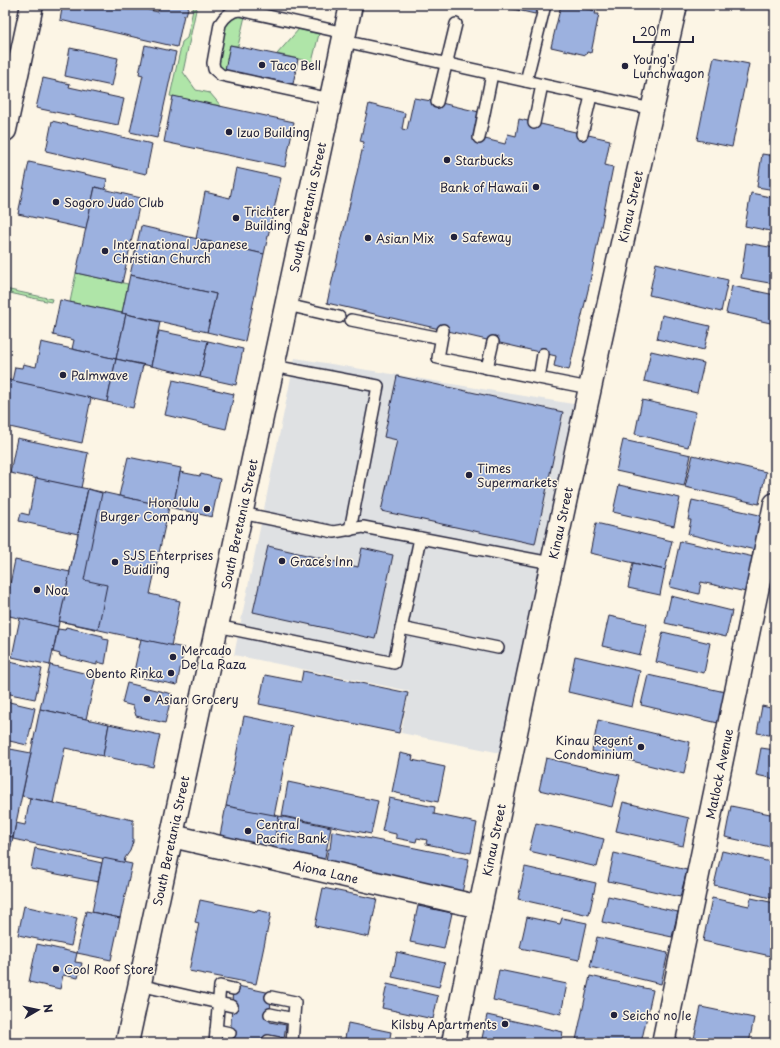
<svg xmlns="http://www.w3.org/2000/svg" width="780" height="1048" font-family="'Playpen Sans',sans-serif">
<rect width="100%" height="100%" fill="#fcf5e5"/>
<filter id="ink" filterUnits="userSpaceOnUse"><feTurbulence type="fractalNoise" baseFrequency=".025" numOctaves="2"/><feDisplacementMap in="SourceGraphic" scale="8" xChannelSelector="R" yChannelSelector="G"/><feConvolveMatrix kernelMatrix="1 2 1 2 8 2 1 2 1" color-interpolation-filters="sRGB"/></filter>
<g filter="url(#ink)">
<!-- built -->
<polygon fill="#dfe1e3" points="295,358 585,406 511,755 401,733 409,691 234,655"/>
<!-- green -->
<g fill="#afe5a8" stroke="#688472">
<polygon points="194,5 197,5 183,72 196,90 210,93 221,106 170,96 182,42 187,38"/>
<polygon points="246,12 238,46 230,45 225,70 214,69 222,21"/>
<polygon points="299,29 319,34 312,62 277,54"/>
<polygon points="76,273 128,284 122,313 70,302"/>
<polygon points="5,289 52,299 51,302 5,292"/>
</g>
<!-- building -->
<g fill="#9cb1df" stroke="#22223b">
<polygon points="59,5 127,5 158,12 159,5 189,5 186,15 184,15 177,47 60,20 62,9 59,9"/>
<polygon points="495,5 537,5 535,14"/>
<polygon points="561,5 584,5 583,8 596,11 595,14 599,14 591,53 587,52 586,55 551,47"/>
<polygon points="145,45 176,52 157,138 130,132 143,75 139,74"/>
<polygon points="230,45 298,59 293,84 225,70"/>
<polygon points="70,48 118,58 112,86 65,76"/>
<polygon points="714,57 749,64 732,147 697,140"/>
<polygon points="43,78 70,84 69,87 124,99 118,125 36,108"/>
<polygon points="173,96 294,122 285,167 164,142"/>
<polygon points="414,98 437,102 479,112 473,136 505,144 508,134 516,136 519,119 610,140 605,165 613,167 589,286 569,370 554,366 556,356 327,303 364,142 360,141 369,104 405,113 402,129 407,130"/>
<polygon points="775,114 775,143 770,142"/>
<polygon points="52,121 152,144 146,174 46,151"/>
<polygon points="762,154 775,156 775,190 757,187"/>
<polygon points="29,162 107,179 105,190 95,187 86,229 18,214"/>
<polygon points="236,168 281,178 264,254 196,239 205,192 230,198"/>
<polygon points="95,187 141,198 122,283 76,273"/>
<polygon points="751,193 775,198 775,232 745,226"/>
<polygon points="141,226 264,254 245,341 207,332 216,294 130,275"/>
<polygon points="746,243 775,248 775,284 741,278"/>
<polygon points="656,263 728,280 721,312 649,295"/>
<polygon points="130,275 216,294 207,332 122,313"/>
<polygon points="732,286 775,295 775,324 726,313"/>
<polygon points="60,300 126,314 116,359 72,349 74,340 53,335"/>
<polygon points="126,314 160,322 151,366 116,359"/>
<polygon points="662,315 710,326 704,350 657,339"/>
<polygon points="159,331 208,341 200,377 151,366"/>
<polygon points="208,341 243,349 236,385 200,377"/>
<polygon points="41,342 116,359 107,402 12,381 15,367 22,368 23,364 36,367"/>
<polygon points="651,351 704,363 697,393 644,381"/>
<polygon points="116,359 143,365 133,408 107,402"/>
<polygon points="397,376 563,412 535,544 381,511 397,440 384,437"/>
<polygon points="5,379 91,398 82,443 5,426"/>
<polygon points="173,380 234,394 226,429 165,415"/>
<polygon points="642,400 696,412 688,447 635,434"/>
<polygon points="17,438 88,453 81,488 10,473"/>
<polygon points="623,440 691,455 684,486 616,471"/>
<polygon points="693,455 766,472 759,504 685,487"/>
<polygon points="128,457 181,468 173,508 119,496"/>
<polygon points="180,472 200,476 201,474 220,479 212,517 173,508"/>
<polygon points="36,478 88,489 78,534 19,521 21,513 29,515"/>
<polygon points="619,485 680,498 674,526 613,512"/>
<polygon points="88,489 169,507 150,594 180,601 171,646 59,621"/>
<polygon points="88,489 102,493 84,580 107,585 98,629 59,621"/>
<polygon points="692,500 764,516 755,550 688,534 691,520 688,520"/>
<polygon points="5,520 9,521 5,542"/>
<polygon points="596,523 672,541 665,570 590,553"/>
<polygon points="680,541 754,557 746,592 701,582 699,594 670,587"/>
<polygon points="268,546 358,567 362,548 393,555 375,639 253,612"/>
<polygon points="15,560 70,572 58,627 5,615 5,608"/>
<polygon points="633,563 665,570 660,595 628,588"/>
<polygon points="671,596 732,611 726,637 665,623"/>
<polygon points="609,616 647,624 640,655 602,646"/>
<polygon points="20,618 58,627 50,665 12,657"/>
<polygon points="66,627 103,636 103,639 109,640 105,664 97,662 97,665 59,656 60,654 53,652 58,629 65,630"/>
<polygon points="663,632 710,643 704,673 656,662"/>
<polygon points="141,639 184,648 177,685 133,676"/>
<polygon points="575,656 640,671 632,707 568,692"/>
<polygon points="5,661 42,669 35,699 5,693"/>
<polygon points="50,665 96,676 86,719 40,709"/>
<polygon points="303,671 408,693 399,733 259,704 265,675 301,682"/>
<polygon points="648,675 725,692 718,723 641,705"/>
<polygon points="127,683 172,694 165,723 136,716 133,706 122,703"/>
<polygon points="5,701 35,708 27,745 5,740"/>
<polygon points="762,706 775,709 775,736 757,733"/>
<polygon points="40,709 109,724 103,756 65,748 53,803 22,796"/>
<polygon points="244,716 292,726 274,816 226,806"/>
<polygon points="598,720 690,742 684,774 592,751"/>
<polygon points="109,724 160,735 153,767 103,756"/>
<polygon points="5,748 31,753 13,837 5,836"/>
<polygon points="761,748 775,750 775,779 756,775"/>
<polygon points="400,753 413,756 412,760 445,767 438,802 392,792"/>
<polygon points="546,758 620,775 612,807 539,790"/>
<polygon points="288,782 378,801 371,834 282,816"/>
<polygon points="30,798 133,820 133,842 130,851 125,858 124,863 13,839 16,823 25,825"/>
<polygon points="389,798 435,807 434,814 477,823 471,853 426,844 427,840 417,838 416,842 396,838 396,834 382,831"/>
<polygon points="623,802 689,818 683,846 616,831"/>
<polygon points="226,806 279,816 271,856 218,845"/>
<polygon points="731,806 775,815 775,848 725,837"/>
<polygon points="279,816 331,827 323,867 271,856"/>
<polygon points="536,823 604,839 597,867 529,851"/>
<polygon points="332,831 469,859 462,893 326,861 328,849 330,849"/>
<polygon points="5,836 13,837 5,873"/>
<polygon points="35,848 102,863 98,882 31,869"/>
<polygon points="722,851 775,863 775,899 714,885"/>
<polygon points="614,853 687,870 680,897 608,881"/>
<polygon points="103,858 132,864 120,918 92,912"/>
<polygon points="525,867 596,883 589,915 518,899"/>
<polygon points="323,888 377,899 369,937 315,926"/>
<polygon points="608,896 678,912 672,937 602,922"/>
<polygon points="712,898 749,906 751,898 775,903 775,957 703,941"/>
<polygon points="200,900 257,912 257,910 271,913 256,984 189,971 199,923 195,922"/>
<polygon points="24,906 77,918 71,946 18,935"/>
<polygon points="418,906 452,913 444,949 410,942"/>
<polygon points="86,911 120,918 111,960 77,953"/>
<polygon points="527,917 560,924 562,918 587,923 579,960 520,948"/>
<polygon points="597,937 668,953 661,984 590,967"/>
<polygon points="37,944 77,953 75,962 82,963 78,978 63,975 60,989 29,982"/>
<polygon points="397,952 445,963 439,987 392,977"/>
<polygon points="499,970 567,984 561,1014 493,1000"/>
<polygon points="590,976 653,990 641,1043 588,1043 576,1040"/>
<polygon points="387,984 438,996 433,1019 382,1008"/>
<polygon points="233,985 271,993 270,1022 286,1025 284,1038 269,1035 268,1043 230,1043"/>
<polygon points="701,1007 754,1018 749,1043 693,1043"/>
<polygon points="487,1015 563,1032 561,1043 481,1043"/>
<polygon points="348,1023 391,1032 389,1043 344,1043"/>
</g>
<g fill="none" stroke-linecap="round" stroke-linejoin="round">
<!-- service casing -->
<g stroke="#22223b" stroke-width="14">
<g id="service">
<polyline points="344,41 652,109"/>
<polyline points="526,81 545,5"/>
<path d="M331,99L221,75L214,69L213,63L220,24C224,17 232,10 240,10L345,33"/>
<polyline points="437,102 456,24"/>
<polyline points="534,123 542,85"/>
<polyline points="582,134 591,96"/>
<polyline points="479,138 492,74"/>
<polyline points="287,305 339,317"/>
<polyline points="351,320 441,338"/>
<polyline points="443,330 438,358 589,388"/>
<polyline points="273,366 378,386 350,530"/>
<polyline points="487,368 493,342"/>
<polyline points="539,378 543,354"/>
<polyline points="241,513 334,532 363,527 551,563"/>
<polyline points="217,626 394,663 420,538"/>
<polyline points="401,628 498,648"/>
<polyline points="139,985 232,1006"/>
<polyline points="271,997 295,1002 292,1043"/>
<polyline points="270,1014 294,1019"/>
<polyline points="216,1030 230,1033"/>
<polyline points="268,1041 278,1043"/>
<polyline points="215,1043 220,986 233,989"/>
</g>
</g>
<!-- minor casing -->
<g stroke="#22223b" stroke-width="25">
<g id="minor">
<polyline points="5,130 32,5"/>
<path id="s1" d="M172,836L480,907"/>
<path id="s2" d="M663,1043L775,504"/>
</g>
</g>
<!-- secondary casing -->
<g stroke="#22223b" stroke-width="25">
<g id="secondary">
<path id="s3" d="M453,1043C521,696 597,350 676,5"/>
</g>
</g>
<!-- primary casing -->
<g stroke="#22223b" stroke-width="25">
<g id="primary">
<path id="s4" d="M127,1043L351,5"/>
</g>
</g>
<!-- service -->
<use href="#service" stroke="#fcf5e5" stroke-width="11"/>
<!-- minor -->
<use href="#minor" stroke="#fcf5e5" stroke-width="22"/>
<!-- secondary -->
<use href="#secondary" stroke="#fcf5e5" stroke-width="22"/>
<!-- primary -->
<use href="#primary" stroke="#fcf5e5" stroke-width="22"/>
</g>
</g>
<!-- markers -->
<g fill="#22223b" stroke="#fcf5e5" stroke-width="1.5">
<circle cx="262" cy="65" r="4"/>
<circle cx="625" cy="66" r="4"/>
<circle cx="229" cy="132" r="4"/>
<circle cx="447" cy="160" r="4"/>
<circle cx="536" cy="187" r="4"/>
<circle cx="56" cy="202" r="4"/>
<circle cx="236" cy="218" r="4"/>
<circle cx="454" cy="237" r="4"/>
<circle cx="368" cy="238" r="4"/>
<circle cx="105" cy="251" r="4"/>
<circle cx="63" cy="375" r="4"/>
<circle cx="469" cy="475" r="4"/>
<circle cx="207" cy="509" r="4"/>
<circle cx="282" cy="561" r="4"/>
<circle cx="115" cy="562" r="4"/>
<circle cx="37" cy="590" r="4"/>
<circle cx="173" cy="657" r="4"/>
<circle cx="171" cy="673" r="4"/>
<circle cx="147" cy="699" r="4"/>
<circle cx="641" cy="747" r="4"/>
<circle cx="248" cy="831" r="4"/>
<circle cx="56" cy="969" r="4"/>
<circle cx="614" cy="1015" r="4"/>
<circle cx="505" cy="1024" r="4"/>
</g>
<g text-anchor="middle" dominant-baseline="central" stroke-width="3" stroke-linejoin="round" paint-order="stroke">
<!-- poi labels -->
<g font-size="12" fill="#22223b" stroke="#fcf5e5" text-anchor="start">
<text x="633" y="59">Young's<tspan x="633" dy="14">Lunchwagon</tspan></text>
<text x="270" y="65">Taco Bell</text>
<text x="237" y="132">Izuo Building</text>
<text x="455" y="160">Starbucks</text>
<text x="528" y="187" text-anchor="end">Bank of Hawaii</text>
<text x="64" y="202">Sogoro Judo Club</text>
<text x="244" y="211">Trichter<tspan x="244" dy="14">Building</tspan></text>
<text x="462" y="237">Safeway</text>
<text x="376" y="238">Asian Mix</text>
<text x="113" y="244">International Japanese<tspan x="113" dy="14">Christian Church</tspan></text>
<text x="71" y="375">Palmwave</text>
<text x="477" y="468">Times<tspan x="477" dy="14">Supermarkets</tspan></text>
<text x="199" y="502" text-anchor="end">Honolulu<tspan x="199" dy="14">Burger Company</tspan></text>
<text x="123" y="555">SJS Enterprises<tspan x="123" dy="14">Buidling</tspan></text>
<text x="290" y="561">Grace’s Inn</text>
<text x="45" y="590">Noa</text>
<text x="181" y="650">Mercado<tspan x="181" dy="14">De La Raza</tspan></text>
<text x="163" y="673" text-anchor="end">Obento Rinka</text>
<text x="155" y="699">Asian Grocery</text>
<text x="633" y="740" text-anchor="end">Kinau Regent<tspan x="633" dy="14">Condominium</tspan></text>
<text x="256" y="824">Central<tspan x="256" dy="14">Pacific Bank</tspan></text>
<text x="64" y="969">Cool Roof Store</text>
<text x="622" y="1015">Seicho no Ie</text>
<text x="497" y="1024" text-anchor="end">Kilsby Apartments</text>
</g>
<!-- street labels -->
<g font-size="12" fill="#22223b" stroke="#fcf5e5">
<text stroke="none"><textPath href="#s4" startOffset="855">South Beretania Street</textPath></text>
<text stroke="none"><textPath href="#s3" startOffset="855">Kinau Street</textPath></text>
<text stroke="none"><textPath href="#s3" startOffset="531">Kinau Street</textPath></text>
<text stroke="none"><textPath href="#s4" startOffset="531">South Beretania Street</textPath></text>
<text stroke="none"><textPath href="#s2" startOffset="275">Matlock Avenue</textPath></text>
<text stroke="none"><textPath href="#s3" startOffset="207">Kinau Street</textPath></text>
<text stroke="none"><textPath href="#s4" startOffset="207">South Beretania Street</textPath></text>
<text stroke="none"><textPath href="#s1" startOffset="158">Aiona Lane</textPath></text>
</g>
</g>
<!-- margin -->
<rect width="780" height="1048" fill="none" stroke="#fcf5e5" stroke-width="20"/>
<rect x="10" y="10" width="760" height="1028" fill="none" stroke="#22223b" stroke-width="1.5" filter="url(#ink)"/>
<!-- north arrow -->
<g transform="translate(38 1010) rotate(81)" stroke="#fcf5e5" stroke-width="3" paint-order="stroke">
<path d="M0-3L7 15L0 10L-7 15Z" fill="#22223b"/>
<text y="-6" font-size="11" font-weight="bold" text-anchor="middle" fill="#22223b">N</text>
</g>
<!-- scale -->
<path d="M634 36v6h59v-6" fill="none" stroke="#22223b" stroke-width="2"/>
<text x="640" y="36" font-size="12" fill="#22223b" stroke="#fcf5e5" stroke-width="3" paint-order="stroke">20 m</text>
</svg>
